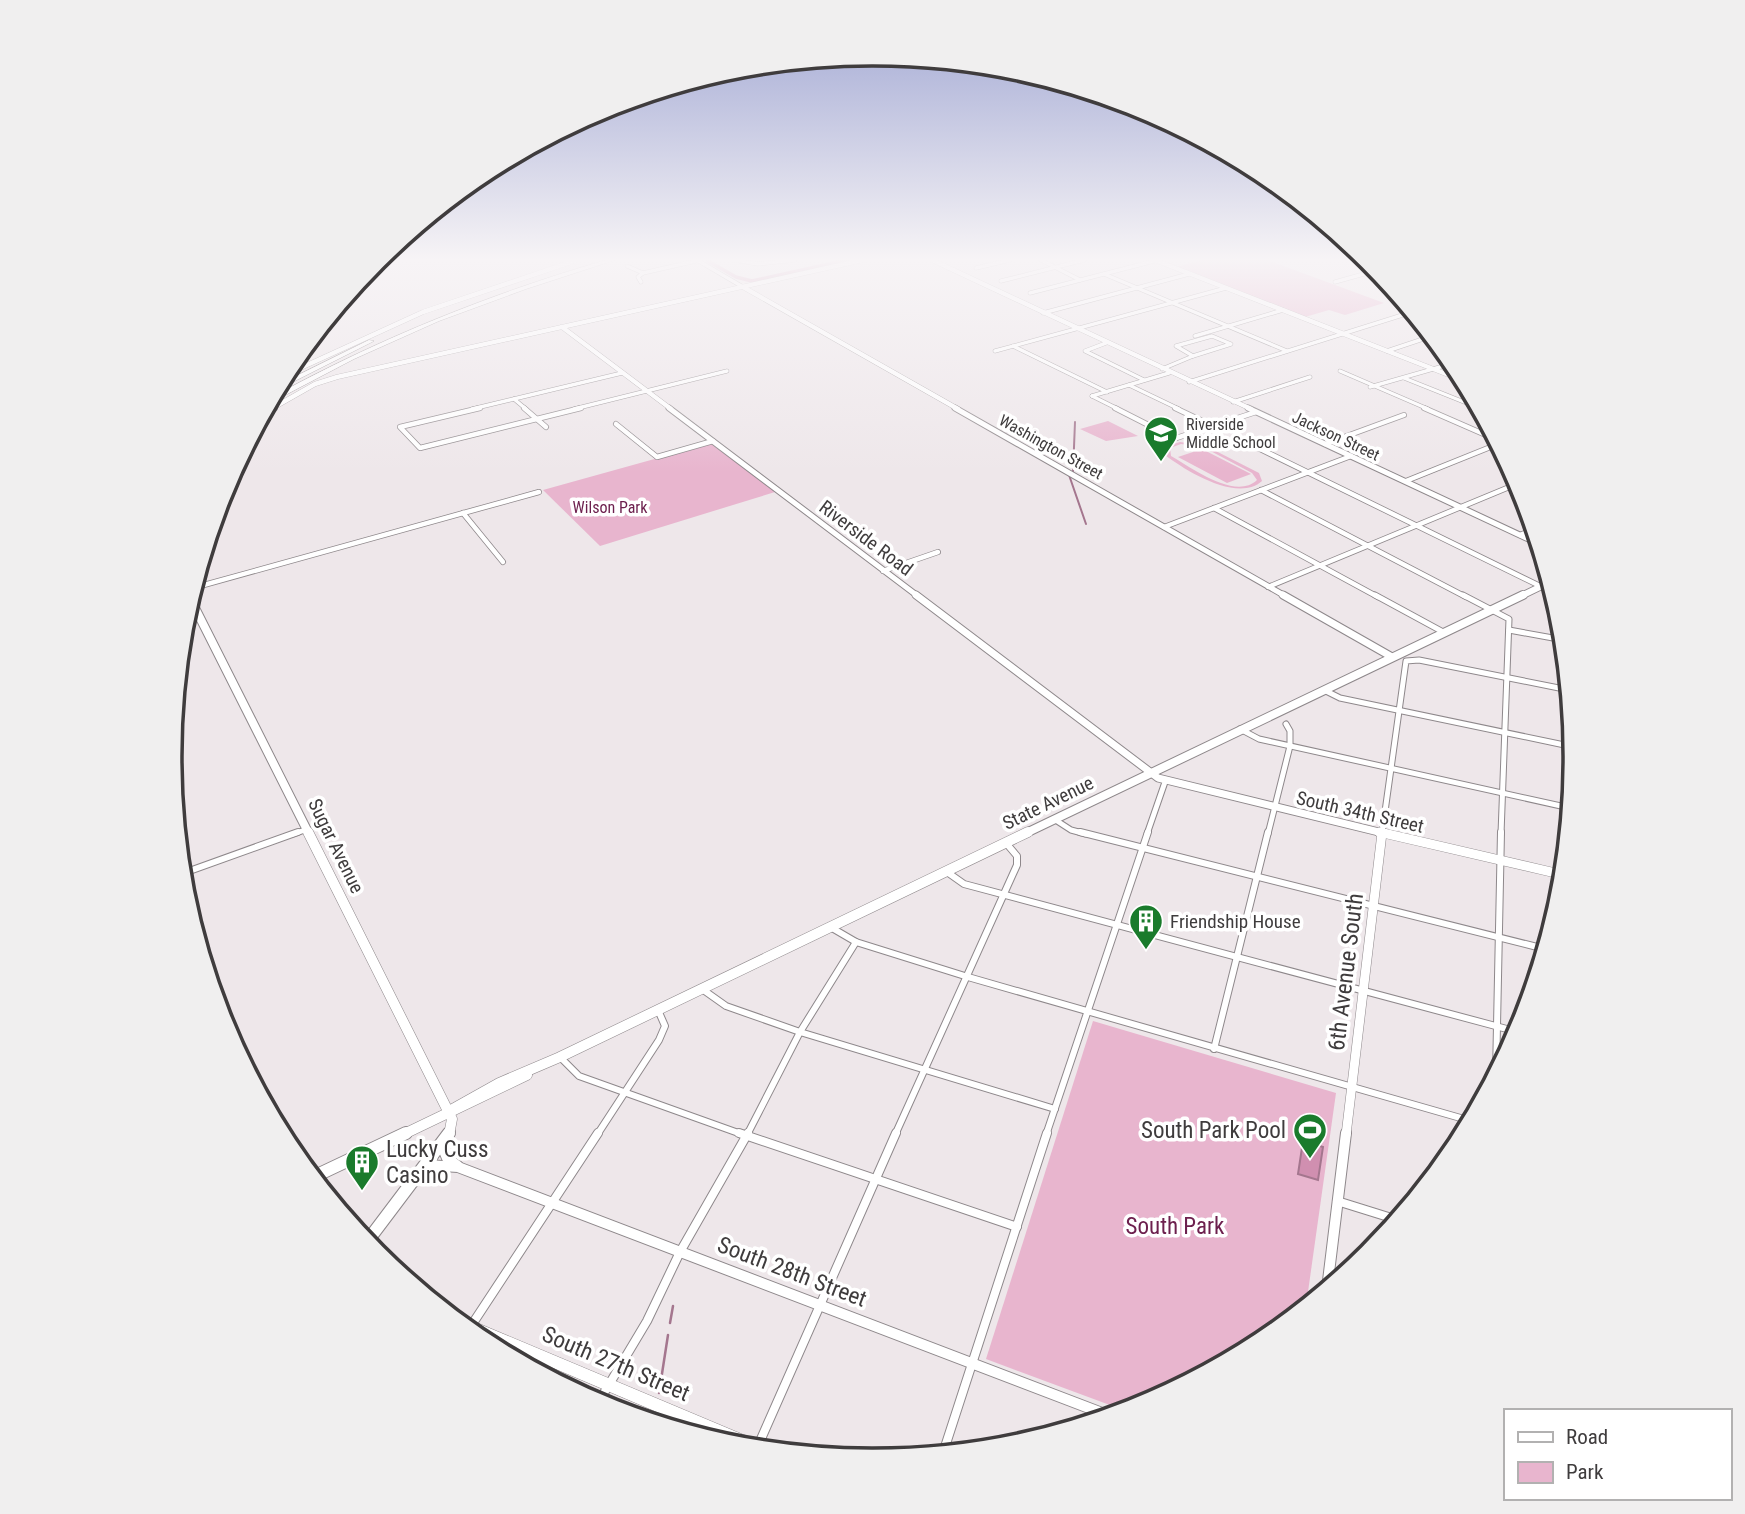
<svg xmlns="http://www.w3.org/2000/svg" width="1745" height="1514" font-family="'Roboto Condensed',sans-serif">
<rect width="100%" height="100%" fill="#eee7ea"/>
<!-- green -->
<g fill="#e8b5ce" fill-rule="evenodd">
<polygon points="1202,260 1267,260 1384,303 1345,315 1329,310 1305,317 1176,267"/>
<polygon points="1108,421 1138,436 1106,441 1080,429"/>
<path d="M1180,442L1204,445L1259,473L1262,481C1238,503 1186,471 1165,455L1167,446ZM1181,444L1203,447L1252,473L1257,480C1235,501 1191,467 1171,456L1170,448Z"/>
<polygon points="712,443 775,492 600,546 543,490"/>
<polygon points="1202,449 1251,474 1227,483 1178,457"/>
<polygon points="1093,1021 1336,1093 1306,1306 1263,1342 1141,1406 1126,1411 986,1359"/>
</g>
<!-- water -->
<polygon fill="#d08fb0" stroke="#a4768e" stroke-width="2" points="1303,1141 1323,1147 1318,1180 1298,1174"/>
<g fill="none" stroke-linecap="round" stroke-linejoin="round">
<!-- stream-far1 -->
<g stroke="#a4768e" stroke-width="2">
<polyline points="1073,472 1075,422"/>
<polyline points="1069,475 1086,524"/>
</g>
<!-- stream -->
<g stroke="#a4768e" stroke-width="2.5">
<polyline points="670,1323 673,1306"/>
<polyline points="659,1393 668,1335"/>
</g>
<!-- canal -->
<polyline stroke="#d08fb0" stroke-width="3.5" points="708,261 736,277 752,281 847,260"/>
<!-- minor-far4 casing -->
<g stroke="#8e888b" stroke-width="4.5">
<g id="minor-far4">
<polyline points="697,260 743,287"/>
<polyline points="734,260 758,264 795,260"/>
<polyline points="1041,260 1080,280"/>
<polyline points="627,266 643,273 700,260"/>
<polyline points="976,268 1010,260"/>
<polyline points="1104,274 1287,351"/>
<polyline points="1001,281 1084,260"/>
<polyline points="641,282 638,277 643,273"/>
<polyline points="1335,282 1378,270"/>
<polyline points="1030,293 1158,260"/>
<polyline points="1043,313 1189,274"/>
<polyline points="1195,336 1283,310"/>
<polygon points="1212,336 1231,344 1193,356 1176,346"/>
<polyline points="1106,343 1085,351 1144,380"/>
<polyline points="1013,346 1107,392"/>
<polyline points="995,351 1226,288"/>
<polyline points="1387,351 1432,336"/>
<polyline points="1162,369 1193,356"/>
<polyline points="1340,371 1428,409"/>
<polyline points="1404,378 1479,408"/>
<polyline points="1189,382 1412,312"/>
<polyline points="1129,385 1179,409"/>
<polyline points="1370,387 1454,363"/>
<polyline points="1092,396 1118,409"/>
<polyline points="1092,396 1169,373"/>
<polyline points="514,399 526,409"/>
<polyline points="1233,402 1310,377"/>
<polyline points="472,409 622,373"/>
<polyline points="574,409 727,371"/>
</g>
</g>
<!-- minor-far3 casing -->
<g stroke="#8e888b" stroke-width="6">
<g id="minor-far3">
<polyline points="480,408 400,427 420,448 581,408"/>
<polyline points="524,408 546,427"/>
<polyline points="1115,408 1174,438"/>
<polyline points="1175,408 1213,426"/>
<polyline points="1424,408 1495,439"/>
<polyline points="616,424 657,457 713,441"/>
<polyline points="1158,444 1256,412"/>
<polyline points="1325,444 1404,415"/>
<polyline points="1254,446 1540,586"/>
<polyline points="1406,481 1498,444"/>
<polyline points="1261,490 1466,597"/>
<polyline points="1214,508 1378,597"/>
<polyline points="463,513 503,562"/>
<polyline points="1164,527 1351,456"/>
<polyline points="1520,535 1534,529"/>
<polyline points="883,571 938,552"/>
<polyline points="1268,587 1519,483"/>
<polyline points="193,588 539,492"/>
</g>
</g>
<!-- minor-far2 casing -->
<g stroke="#8e888b" stroke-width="7">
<g id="minor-far2">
<polyline points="1375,595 1445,633"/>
<polyline points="1463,595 1509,619 1501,834"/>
<polyline points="1509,630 1564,640"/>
<polyline points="1324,690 1340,698 1574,747"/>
<polyline points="1240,729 1259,739 1570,808"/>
<polyline points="1054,819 1071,830 1086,834"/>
<polyline points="1382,833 1406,661 1419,660 1569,690"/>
<polyline points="293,834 308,829"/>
<polyline points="1147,834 1165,782"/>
<polyline points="1268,834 1290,746 1290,731 1286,724"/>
</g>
</g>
<!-- minor-far1 casing -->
<g stroke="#8e888b" stroke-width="8">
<g id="minor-far1">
<polyline points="1080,832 1545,949"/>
<polyline points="947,872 964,884 1518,1032"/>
<polyline points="181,874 298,832"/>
<polyline points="832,928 856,942 968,977 1471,1121"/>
<polyline points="702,989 726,1006 800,1032 1055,1109"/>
<polyline points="1214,1049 1268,832"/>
<polyline points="560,1057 579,1076 744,1135"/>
<polyline points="1496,1074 1501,832"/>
<polyline points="597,1135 659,1040 665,1026 658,1010"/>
<polyline points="747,1135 800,1032 856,942"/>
<polyline points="895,1135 1017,865 1017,856 1006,843"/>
<polyline points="1046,1135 1148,832"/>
</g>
</g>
<!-- minor casing -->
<g stroke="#8e888b" stroke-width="10">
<g id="minor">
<polyline points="739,1133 1017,1227"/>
<polyline points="1337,1201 1398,1220"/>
<polyline points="471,1326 598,1133"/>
<polyline points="598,1403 647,1321 680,1252 748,1133"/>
<polyline points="757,1448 896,1133"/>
<polyline points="943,1453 1047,1133"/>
</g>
</g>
<!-- tertiary-far4 casing -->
<g stroke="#8e888b" stroke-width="5">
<g id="tertiary-far4">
<polyline points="932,260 1251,409"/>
<polyline points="1155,260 1464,381"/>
<polyline points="743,287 958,409"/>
<polyline points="562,327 671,409"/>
</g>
</g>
<!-- tertiary-far3 casing -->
<g stroke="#8e888b" stroke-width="7">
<g id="tertiary-far3">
<polyline points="669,408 919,597"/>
<polyline points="955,408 1287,597"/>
<polyline points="1248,408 1539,544"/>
</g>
</g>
<!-- tertiary-far2 casing -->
<g stroke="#8e888b" stroke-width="9">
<g id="tertiary-far2">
<polyline points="916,595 1158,778 1387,834"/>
<polyline points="1283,595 1392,657"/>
</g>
</g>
<!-- tertiary-far1 casing -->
<g stroke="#8e888b" stroke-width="10">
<g id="tertiary-far1">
<polyline points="1379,832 1564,875"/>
<polyline points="1346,1135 1382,833"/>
</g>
</g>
<!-- tertiary casing -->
<g stroke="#8e888b" stroke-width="12">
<g id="tertiary">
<polyline points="442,1146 447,1158 458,1166"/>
<polyline points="427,1165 458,1167 1110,1416"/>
<polyline points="1327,1289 1346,1133"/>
</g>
</g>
<!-- secondary-far4 casing -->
<g stroke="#8e888b" stroke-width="5">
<g id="secondary-far4">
<polyline points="283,376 423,312 577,260"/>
<polyline points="271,409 315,384 337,377 863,260"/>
</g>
</g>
<!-- secondary-far3 casing -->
<g stroke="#8e888b" stroke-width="8">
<g id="secondary-far3">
<polyline points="263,414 274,408"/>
<polyline points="1519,597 1550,582"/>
</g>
</g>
<!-- secondary-far2 casing -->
<g stroke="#8e888b" stroke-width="10">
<g id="secondary-far2">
<polyline points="190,598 309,834"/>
<polyline points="1024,834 1523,595"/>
</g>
</g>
<!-- secondary-far1 casing -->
<g stroke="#8e888b" stroke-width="11">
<g id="secondary-far1">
<polyline points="308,832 452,1119 449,1135"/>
<polyline points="449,1111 499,1083 560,1057 1028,832"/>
<polyline points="402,1135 527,1075"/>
</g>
</g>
<!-- secondary casing -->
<g stroke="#8e888b" stroke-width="14">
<g id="secondary">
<polyline points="313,1177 406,1133"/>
<polyline points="366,1243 449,1133"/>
</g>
</g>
<!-- primary casing -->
<g stroke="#8e888b" stroke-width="1">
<g id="primary">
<polygon points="456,1314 763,1443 765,1449 737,1446 473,1334 451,1316"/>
<polygon points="597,1396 614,1403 615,1410 603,1406 591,1400"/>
</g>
</g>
<!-- motorway casing -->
<g stroke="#8e888b" stroke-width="1">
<g id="motorway">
<path d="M606,260H615L526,289L439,321L354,359L272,402L269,403L272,397C378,339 489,294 606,260Z"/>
<polygon points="369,340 374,341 279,389 276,390 278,385"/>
</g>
</g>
<!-- minor-far4 -->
<use href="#minor-far4" stroke="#fff" stroke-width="3.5"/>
<!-- minor-far3 -->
<use href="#minor-far3" stroke="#fff" stroke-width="4.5"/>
<!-- minor-far2 -->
<use href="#minor-far2" stroke="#fff" stroke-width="5"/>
<!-- minor-far1 -->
<use href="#minor-far1" stroke="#fff" stroke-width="6"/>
<!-- minor -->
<use href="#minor" stroke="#fff" stroke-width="8"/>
<!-- tertiary-far4 -->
<use href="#tertiary-far4" stroke="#fff" stroke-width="4.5"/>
<!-- tertiary-far3 -->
<use href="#tertiary-far3" stroke="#fff" stroke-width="5"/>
<!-- tertiary-far2 -->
<use href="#tertiary-far2" stroke="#fff" stroke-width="7"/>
<!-- tertiary-far1 -->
<use href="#tertiary-far1" stroke="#fff" stroke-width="9"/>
<!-- tertiary -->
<use href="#tertiary" stroke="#fff" stroke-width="10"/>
<!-- secondary-far4 -->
<use href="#secondary-far4" stroke="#fff" stroke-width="4.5"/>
<!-- secondary-far3 -->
<use href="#secondary-far3" stroke="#fff" stroke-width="6"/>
<!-- secondary-far2 -->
<use href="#secondary-far2" stroke="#fff" stroke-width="8"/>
<!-- secondary-far1 -->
<use href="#secondary-far1" stroke="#fff" stroke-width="10"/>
<!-- secondary -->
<use href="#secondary" stroke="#fff" stroke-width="12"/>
<!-- primary -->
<use href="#primary" fill="#fff" fill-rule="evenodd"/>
<!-- motorway -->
<use href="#motorway" fill="#fff" fill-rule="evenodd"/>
</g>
<!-- sky -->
<linearGradient id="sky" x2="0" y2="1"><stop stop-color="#9ea5d2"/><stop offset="0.55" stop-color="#f7f4f6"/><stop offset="1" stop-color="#f7f4f6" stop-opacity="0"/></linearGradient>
<rect width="1745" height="472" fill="url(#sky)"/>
<!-- icons -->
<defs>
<g id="school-pin" transform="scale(1.75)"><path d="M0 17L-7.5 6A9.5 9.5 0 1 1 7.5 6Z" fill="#1a7b2c" stroke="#fff"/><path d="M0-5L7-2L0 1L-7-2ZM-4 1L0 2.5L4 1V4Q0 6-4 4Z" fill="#fff"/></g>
<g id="building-pin" transform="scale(1.75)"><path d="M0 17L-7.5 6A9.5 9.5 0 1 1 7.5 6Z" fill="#1a7b2c" stroke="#fff"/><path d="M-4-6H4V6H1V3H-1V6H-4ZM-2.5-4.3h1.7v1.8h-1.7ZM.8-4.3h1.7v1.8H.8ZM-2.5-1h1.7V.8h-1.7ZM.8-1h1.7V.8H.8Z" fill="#fff"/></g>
<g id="stadium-pin" transform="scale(1.75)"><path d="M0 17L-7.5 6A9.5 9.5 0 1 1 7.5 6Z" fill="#1a7b2c" stroke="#fff"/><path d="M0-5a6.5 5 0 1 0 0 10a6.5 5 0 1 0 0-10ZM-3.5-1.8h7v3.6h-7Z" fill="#fff"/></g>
</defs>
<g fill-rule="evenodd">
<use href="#school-pin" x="1161" y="433"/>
<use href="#building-pin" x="1146" y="921"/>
<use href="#stadium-pin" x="1310" y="1130"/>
<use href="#building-pin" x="362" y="1162"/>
</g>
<g text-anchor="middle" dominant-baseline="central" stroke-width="7" stroke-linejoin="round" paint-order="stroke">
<!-- far-poi labels -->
<g font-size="16" fill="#3f3c3d" stroke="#fff" text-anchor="start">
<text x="1186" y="424">Riverside<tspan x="1186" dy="18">Middle School</tspan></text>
</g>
<!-- far-street labels -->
<g font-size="16" fill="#3f3c3d" stroke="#fff">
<text transform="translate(1336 436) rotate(25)">Jackson Street</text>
<text transform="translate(1051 447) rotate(29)">Washington Street</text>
</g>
<!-- far-park labels -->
<g font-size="16" fill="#6d204e" stroke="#fff">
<text x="610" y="507">Wilson Park</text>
</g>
<!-- street labels -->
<g font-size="19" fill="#3f3c3d" stroke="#fff">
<text transform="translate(866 538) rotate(37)">Riverside Road</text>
<text transform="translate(1048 803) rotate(-26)">State Avenue</text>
<text transform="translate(1360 812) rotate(13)">South 34th Street</text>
<text transform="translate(336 846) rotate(64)">Sugar Avenue</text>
</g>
<!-- poi labels -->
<g font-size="19" fill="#3f3c3d" stroke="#fff" text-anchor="start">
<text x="1170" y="921">Friendship House</text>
</g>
<!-- near-street labels -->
<g font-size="23" fill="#3f3c3d" stroke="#fff">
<text transform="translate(1346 972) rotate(-83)">6th Avenue South</text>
<text transform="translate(792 1272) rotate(21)">South 28th Street</text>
<text transform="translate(616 1364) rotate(23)">South 27th Street</text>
</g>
<!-- near-poi labels -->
<g font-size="23" fill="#3f3c3d" stroke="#fff" text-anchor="end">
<text x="1286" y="1130">South Park Pool</text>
<text x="386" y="1149" text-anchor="start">Lucky Cuss<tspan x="386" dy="26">Casino</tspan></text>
</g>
<!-- near-park labels -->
<g font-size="23" fill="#6d204e" stroke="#fff">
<text x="1175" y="1226">South Park</text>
</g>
</g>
<!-- crop -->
<path d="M0 0H1745V1514H0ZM872 66H873A690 690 0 0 1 1563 756V758A690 690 0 0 1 873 1448H872A690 690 0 0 1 182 758V756A690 690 0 0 1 872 66Z" fill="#f0efef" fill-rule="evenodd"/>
<path fill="none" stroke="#3f3c3d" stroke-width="3.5" d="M872 66H873A690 690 0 0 1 1563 756V758A690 690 0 0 1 873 1448H872A690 690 0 0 1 182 758V756A690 690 0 0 1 872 66Z"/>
<!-- legend -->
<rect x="1504" y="1409" width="228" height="91" fill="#ffffff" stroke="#b2b1b1" stroke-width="2"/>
<rect x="1518" y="1432" width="35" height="10" fill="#ffffff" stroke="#b2b1b1" stroke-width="2"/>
<text x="1566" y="1444" font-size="21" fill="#3f3c3d">Road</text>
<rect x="1518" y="1462" width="35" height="21" fill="#e8b5ce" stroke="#b2b1b1" stroke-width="2"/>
<text x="1566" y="1479" font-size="21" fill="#3f3c3d">Park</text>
</svg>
